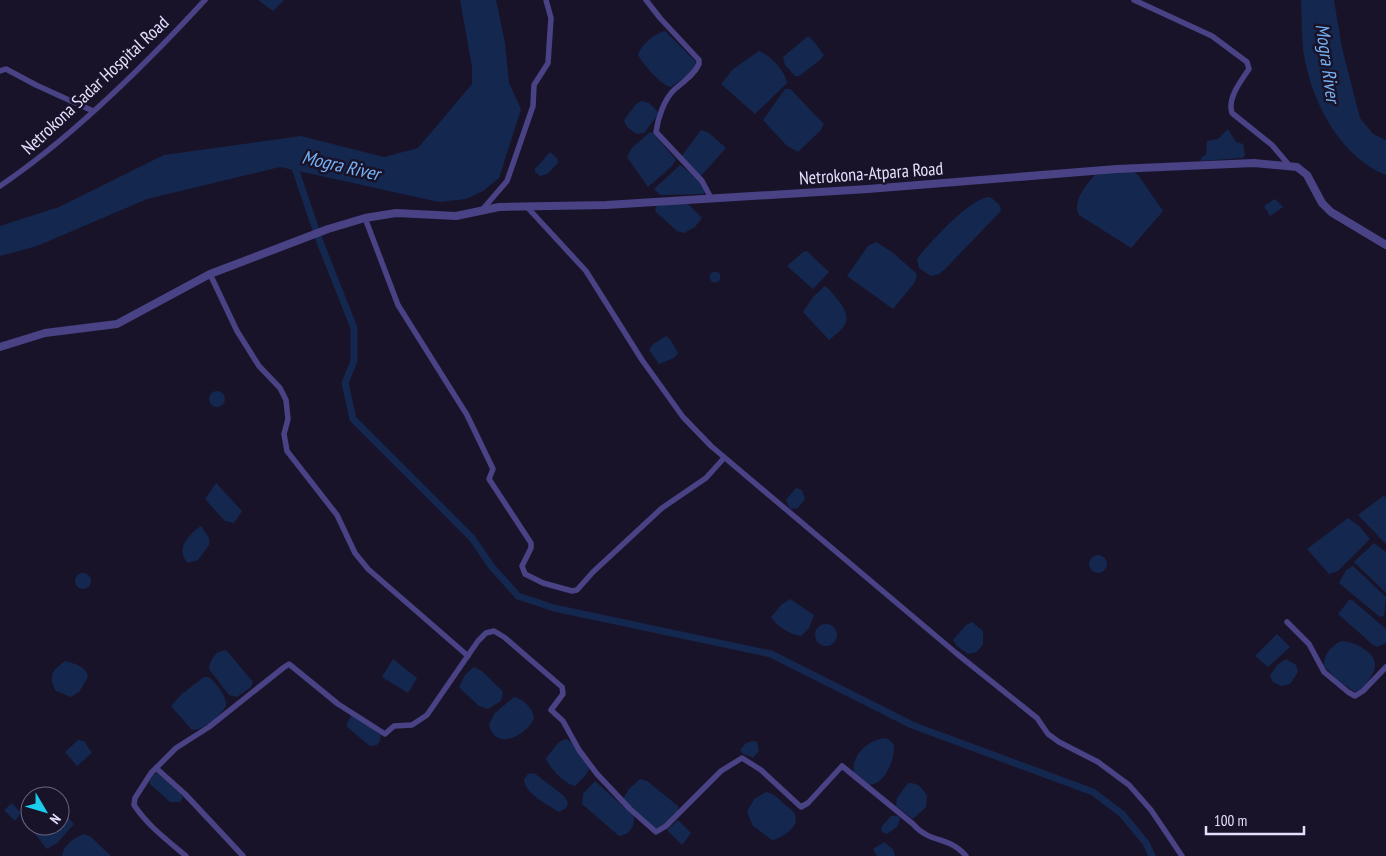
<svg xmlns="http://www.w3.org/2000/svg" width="1386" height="856" font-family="'PT Sans Narrow',sans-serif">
<rect width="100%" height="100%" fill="#19132a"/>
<!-- water -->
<g fill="#14274e">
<polygon points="258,0 284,0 273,11"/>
<polygon points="460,0 496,0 505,43 509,83 521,109 499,178 483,191 466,199 439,202 280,167 147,199 37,246 0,256 0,226 59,207 164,155 301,136 384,157 418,148 472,84 472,67"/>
<path d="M1301,0H1334L1342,48L1360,118L1373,134L1386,140V175C1342,158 1314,106 1305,61C1301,42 1302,20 1301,0Z"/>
<path d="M665,31L697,63L689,74L671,87C660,85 643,64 638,55C641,45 655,33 665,31Z"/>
<polygon points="807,37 810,37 824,55 820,60 799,76 795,76 785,65 783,57"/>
<path d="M759,51C770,55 785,71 787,83L755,114L721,84L733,69Z"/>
<polygon points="785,89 790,89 794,93 824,124 821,130 798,152 787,146 763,120"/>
<polygon points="642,101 649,103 659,113 644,133 637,134 627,127 624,120 636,104"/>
<polygon points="1228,129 1236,142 1243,144 1245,155 1243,158 1200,161 1202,157 1206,155 1207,141 1218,139"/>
<polygon points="701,130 709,133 726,148 701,176 681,157"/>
<polygon points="650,132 653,133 676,160 672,166 648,187 627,157 632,148"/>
<polygon points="550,152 557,158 558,163 547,174 540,176 535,172 535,169"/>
<polygon points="680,165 697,178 705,192 704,194 660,195 654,189"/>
<path d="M1133,171L1138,175L1163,211L1131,248L1079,215C1072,201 1086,185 1095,175Z"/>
<path d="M990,197L999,204L1001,211L945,269L939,274L931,276L919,268L917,259C928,244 972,196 990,197Z"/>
<polygon points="1275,199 1283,207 1270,216 1264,206"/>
<polygon points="687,203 702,218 695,227 684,233 677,231 655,211 657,205"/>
<polygon points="876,242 892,252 917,274 915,282 893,309 847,276 868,246"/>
<polygon points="807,251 829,272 813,289 787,266 803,252"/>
<circle cx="715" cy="277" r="5.5"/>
<path d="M825,286C831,290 834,296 839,301C853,320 846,327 829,340L803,312L813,297Z"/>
<polygon points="666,336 670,339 678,353 674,358 659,364 649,350 653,344"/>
<circle cx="217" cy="399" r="8"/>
<polygon points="216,483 242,511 234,523 225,521 205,499"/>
<polygon points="796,488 802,490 805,499 798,508 790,509 786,500"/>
<polygon points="1383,496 1386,497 1386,544 1358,515"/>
<polygon points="1348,518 1359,526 1370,539 1338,571 1329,574 1307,549"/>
<path d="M201,526L209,538V545L198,560L188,563C174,550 189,534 201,526Z"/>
<polygon points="1374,543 1386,552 1386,593 1354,562"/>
<circle cx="1098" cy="564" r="9"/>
<polygon points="1353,566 1386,597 1384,616 1380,617 1339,583 1346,570"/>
<circle cx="83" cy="581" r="8"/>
<path d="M790,599L814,615L809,628L801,636C791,635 776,626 771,617L782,604Z"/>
<polygon points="1349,600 1352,600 1386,629 1386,643 1377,647 1372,644 1338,614"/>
<polygon points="972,622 983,631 983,644 977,652 968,654 957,646 953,640 966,625"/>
<circle cx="826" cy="635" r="11"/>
<polygon points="1277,634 1290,647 1268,667 1255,656"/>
<path d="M1341,641C1353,641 1377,652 1375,667C1374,675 1365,685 1360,690L1355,692L1336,679L1324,666C1323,655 1331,646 1341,641Z"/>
<path d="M226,650L253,682L251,687L237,697L229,695L209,669C210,659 215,651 226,650Z"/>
<polygon points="393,659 417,678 408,693 382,677"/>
<polygon points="1286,659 1296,665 1298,672 1290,684 1281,686 1273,682 1270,676 1277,665"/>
<path d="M65,661C75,664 86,666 88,677L79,692L71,697L56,691C47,676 53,670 65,661Z"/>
<polygon points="474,667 482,671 503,692 501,701 488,709 479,706 459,687 465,675"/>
<path d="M204,677H208C216,682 227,697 226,706C220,716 204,730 192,730L171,706L182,694Z"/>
<path d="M514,697C523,699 533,708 534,718C527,736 494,752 489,724L495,713Z"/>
<polygon points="351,716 355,716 381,735 380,741 377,745 370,746 346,726"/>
<path d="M884,738L888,739L894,745C895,759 886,783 870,785L854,773C851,755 867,741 884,738Z"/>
<path d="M566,739L571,742L590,767L585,776L575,786C566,785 549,768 546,758L559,742Z"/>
<polygon points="78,740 84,741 92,753 77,766 65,752"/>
<polygon points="753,741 757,742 759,751 753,758 742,753 740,750 746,743"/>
<polygon points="157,773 180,793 183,797 180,802 170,802 149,783 153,775"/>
<path d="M534,773L564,796L568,803L566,808L559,812C548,805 524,793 524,779L528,774Z"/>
<polygon points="640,779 647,781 678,806 678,811 660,830 653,828 623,799 629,789"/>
<path d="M595,781L634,816C635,827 629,835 619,836L582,804L583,794Z"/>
<path d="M908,783C917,782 923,788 927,796L926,807L913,819L896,806L897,798Z"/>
<path d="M766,792C773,793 778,798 782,802C786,806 792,809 794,813C802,826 782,838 772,840L753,826L747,812L754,799Z"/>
<polygon points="12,803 21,813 15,821 4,810"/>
<polygon points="60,809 74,824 57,843 47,849 32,830 35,826 60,826"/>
<polygon points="891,816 898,816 900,819 897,827 887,834 882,832 881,827"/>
<polygon points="678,820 691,833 682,845 667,830"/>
<path d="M84,834L91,837L111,856H62C63,846 74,837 84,834Z"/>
<polygon points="884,842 893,849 895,856 877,856 873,849"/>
</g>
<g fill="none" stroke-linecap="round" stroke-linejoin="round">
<!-- canal -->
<polyline stroke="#14274e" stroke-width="7" points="293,162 320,242 354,328 354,361 345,383 353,419 472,538 492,567 518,596 554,608 771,654 912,725 1093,792 1122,814 1146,843 1152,856"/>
<!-- minor -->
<g stroke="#494285" stroke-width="5.5">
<path d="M646,0L660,18L699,60V64C694,75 684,81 675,89C664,99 658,118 656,132L702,181L711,198"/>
<path d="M1134,0L1212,36L1247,62L1249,69C1241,81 1227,98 1232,113L1272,145L1289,165"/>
<polyline points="0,71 6,69 36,85 93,111"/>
<path d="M0,186C73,137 145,65 205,0"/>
<polyline points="527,207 586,271 642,360 683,417 711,446 956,653 1037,718 1048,734 1059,742 1098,762 1129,785 1151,810 1182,856"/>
<polyline points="482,210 507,181 533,106 534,85 548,63 551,18 546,0"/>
<polyline points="365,218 398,305 467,415 493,469 489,479 531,543 531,548 522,566 525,574 543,583 572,591 577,590 593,572 662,508 706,478 724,458"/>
<polyline points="210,274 237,331 259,366 280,388 286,400 288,419 284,434 287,451 337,515 355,553 368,569 468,656"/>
<polyline points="1287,622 1309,644 1324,672 1348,692 1355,696 1363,691 1386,667"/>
<polyline points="156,768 185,794 243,856"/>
<path d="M186,856C167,840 148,826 134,805L135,798L151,773L176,748L209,727L283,668L289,664L338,704L385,734L394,726L412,725L427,715L478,641L486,633L494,631L504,637L562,687L563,694L551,710L563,721L579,750L597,774L630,809L656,832L666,826L721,771L742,758L761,770L801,807L808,803L842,766L913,824C930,844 950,836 966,856"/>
</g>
<!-- tertiary -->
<polyline stroke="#494285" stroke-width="8" points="0,347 45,333 117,324 210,274 328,229 365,218 396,213 456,216 499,207 606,205 868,189 1117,169 1254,163 1297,167 1307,175 1322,203 1331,212 1386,245"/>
</g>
<g text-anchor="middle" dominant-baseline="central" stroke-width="5" stroke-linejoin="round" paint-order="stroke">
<!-- street labels -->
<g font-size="18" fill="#e4dffc" stroke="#19132a">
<text transform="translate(95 85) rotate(-43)">Netrokona Sadar Hospital Road</text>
<text transform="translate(871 173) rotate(-4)">Netrokona-Atpara Road</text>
</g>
<!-- water labels -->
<g font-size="19" font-style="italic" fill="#76b2f4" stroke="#19132a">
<text transform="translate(1328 63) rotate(82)">Mogra River</text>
<text transform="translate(341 165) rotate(13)">Mogra River</text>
</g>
</g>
<!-- north arrow -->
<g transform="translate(45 811) rotate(128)"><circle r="24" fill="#19132a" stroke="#6a657e"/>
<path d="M0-4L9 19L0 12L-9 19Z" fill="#1bcced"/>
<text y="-8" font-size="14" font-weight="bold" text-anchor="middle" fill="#e4dffc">N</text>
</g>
<!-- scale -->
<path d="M1206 826v8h98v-8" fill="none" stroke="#e4dffc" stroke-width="2.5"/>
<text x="1214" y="826" font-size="15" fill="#e4dffc" stroke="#19132a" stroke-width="4" paint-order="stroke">100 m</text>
</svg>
